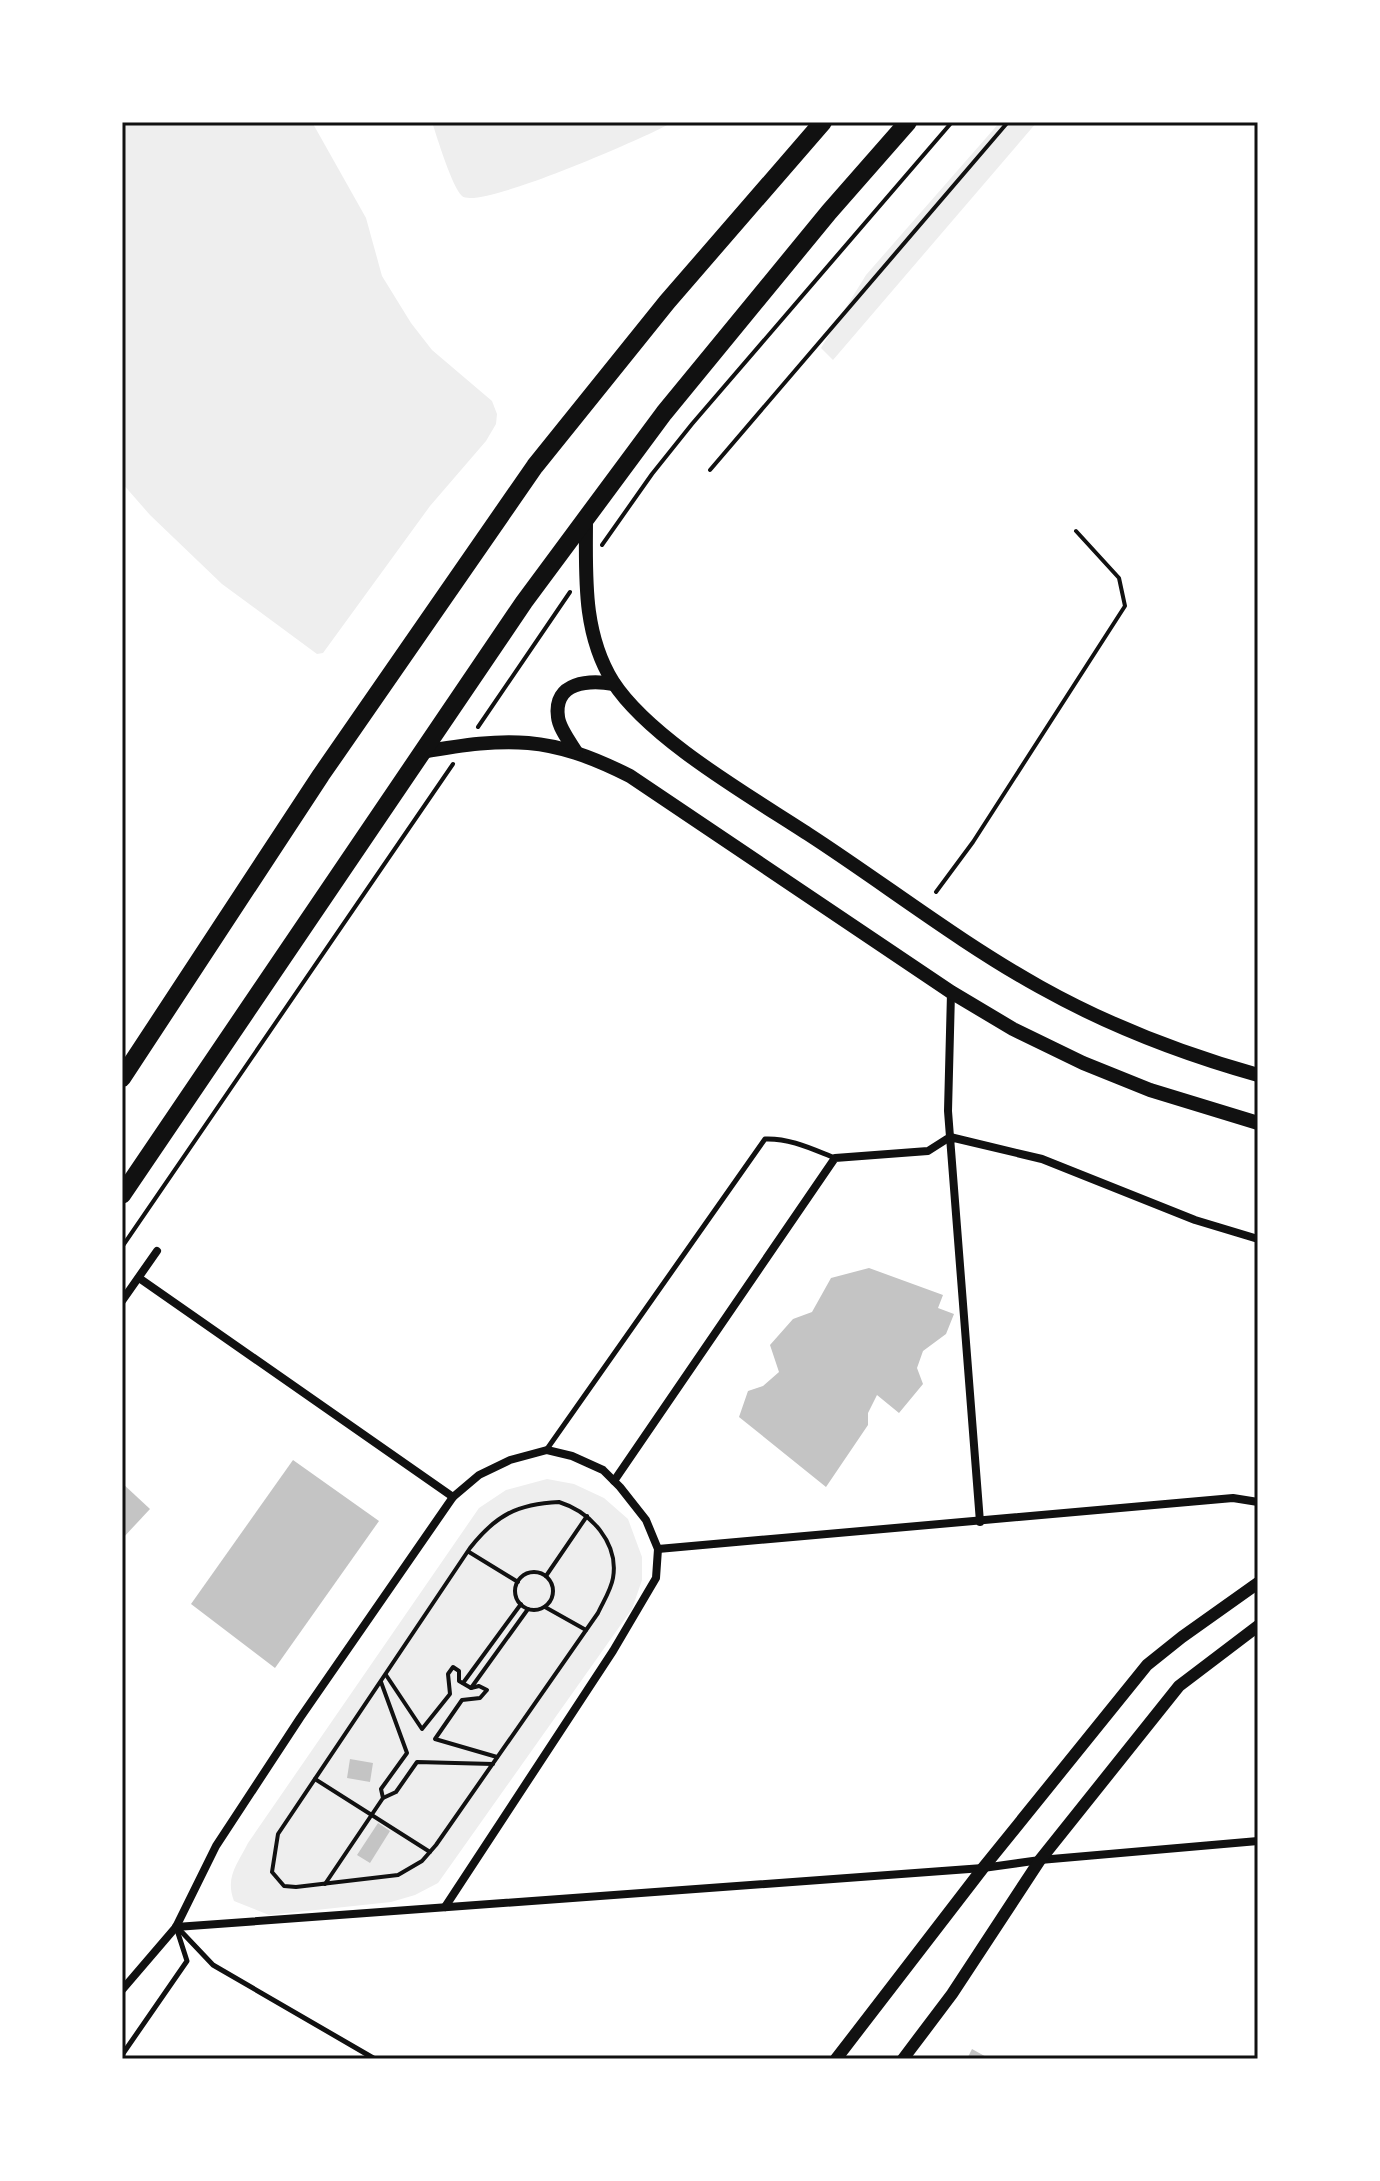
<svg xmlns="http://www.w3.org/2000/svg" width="1380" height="2181" font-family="Raleway,sans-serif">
<rect width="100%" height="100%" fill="#fff"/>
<!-- green -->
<g fill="#eee">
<polygon points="122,122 312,122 366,218 382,276 411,323 432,350 492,401 497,414 496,424 486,441 430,506 323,653 317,654 222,584 150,515 122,483"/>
<path d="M432,122H673C649,136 479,211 462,196C452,187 437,137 432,122Z"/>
<polygon points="1000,122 1037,122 833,360 821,348 866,275"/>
<path d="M547,1479L574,1484L604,1498L628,1519L642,1557V1580L632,1609L438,1883L415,1895L391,1902L269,1915L234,1901C225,1877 237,1865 248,1843L479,1508L506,1490Z"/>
</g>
<!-- building -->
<g fill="#c4c4c4">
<polygon points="869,1268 943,1295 938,1308 954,1314 946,1334 923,1351 917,1368 923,1384 899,1413 877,1395 868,1413 868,1425 826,1487 739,1417 748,1391 763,1386 779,1372 770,1345 793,1319 812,1312 831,1278"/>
<polygon points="293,1460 379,1521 275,1668 191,1604"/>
<polygon points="122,1483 150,1509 122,1539"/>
<polygon points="350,1759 373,1763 370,1782 347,1778"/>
<polygon points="378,1823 390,1831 370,1863 357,1855"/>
<polygon points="972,2049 990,2059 967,2059"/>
</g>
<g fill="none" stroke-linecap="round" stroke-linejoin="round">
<!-- path -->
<g stroke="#111" stroke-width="4">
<polyline points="710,470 1008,122"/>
<polyline points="602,545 652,474 692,424 952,122"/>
<polyline points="478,727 570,592"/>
<polyline points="936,892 973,842 1125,606 1119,578 1076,531"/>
<polyline points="122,1247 453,764"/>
<path d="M559,1502C591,1512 619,1543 613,1578C611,1590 603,1602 598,1613L436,1845L422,1861L398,1875L296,1887L284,1886L272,1872L278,1834L470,1548C496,1515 517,1504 559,1502Z"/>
<polyline points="469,1552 518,1582"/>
<circle cx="534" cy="1591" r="19"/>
<polyline points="546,1576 587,1516"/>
<polyline points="545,1607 586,1630"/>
<polyline points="386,1675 422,1729 450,1694 448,1674 453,1667 459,1671 459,1681 471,1688 479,1686 487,1690 480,1698 462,1700 435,1739 497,1757"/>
<polyline points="463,1683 521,1604"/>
<polyline points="471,1688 528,1609"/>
<polyline points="315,1779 430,1852"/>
<polyline points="383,1798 396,1792 417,1762 493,1764"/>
<polyline points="325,1884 383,1798 381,1789 407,1753 381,1682"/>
</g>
<!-- service -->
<g stroke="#111" stroke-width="5">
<path d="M547,1449L765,1139C790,1138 812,1149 835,1158"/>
<polyline points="177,1927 213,1965 375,2059"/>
<polyline points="122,2055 187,1961 177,1930"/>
</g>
<!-- minor -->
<g stroke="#111" stroke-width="8">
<polyline points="139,1278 453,1497"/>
<polyline points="122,1301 157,1251"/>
<polyline points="614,1481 835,1158 928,1151 950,1137 948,1111 951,993"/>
<polyline points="980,1522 950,1137 1042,1159 1195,1220 1258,1239"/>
<polyline points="658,1549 1233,1498 1258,1502"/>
<polyline points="176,1927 983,1868 1040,1860 1258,1841"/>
<polyline points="122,1990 176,1927 216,1846 300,1718 453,1497 479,1475 510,1460 547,1450 572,1456 603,1470 620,1487 646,1520 658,1549 656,1578 613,1651 445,1907"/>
</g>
<!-- tertiary -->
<g stroke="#111" stroke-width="12">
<polyline points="836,2059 983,1868 1147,1665 1182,1637 1258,1583"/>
<polyline points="903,2059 952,1994 1040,1860 1179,1686 1258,1626"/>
</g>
<!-- secondary -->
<g stroke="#111" stroke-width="14">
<path d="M586,518C586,575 582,632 613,682C650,739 750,796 808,834C885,884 959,942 1040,987C1108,1025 1183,1054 1258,1075"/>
<path d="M422,752C509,737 549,735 630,776L951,992L1013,1029L1083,1063L1150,1090L1258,1123"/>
<path d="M576,752C570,742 559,728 558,717C553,681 590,680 614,684"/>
</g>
<!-- trunk -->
<g stroke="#111" stroke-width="18">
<polyline points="122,1078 321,775 535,466 667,302 823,122"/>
<polyline points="122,1195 524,602 664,413 829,212 908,122"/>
</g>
</g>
<!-- border -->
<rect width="1380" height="2181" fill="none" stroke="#ffffff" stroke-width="248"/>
<rect x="124" y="124" width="1132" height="1933" fill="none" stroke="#111" stroke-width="3"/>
</svg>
